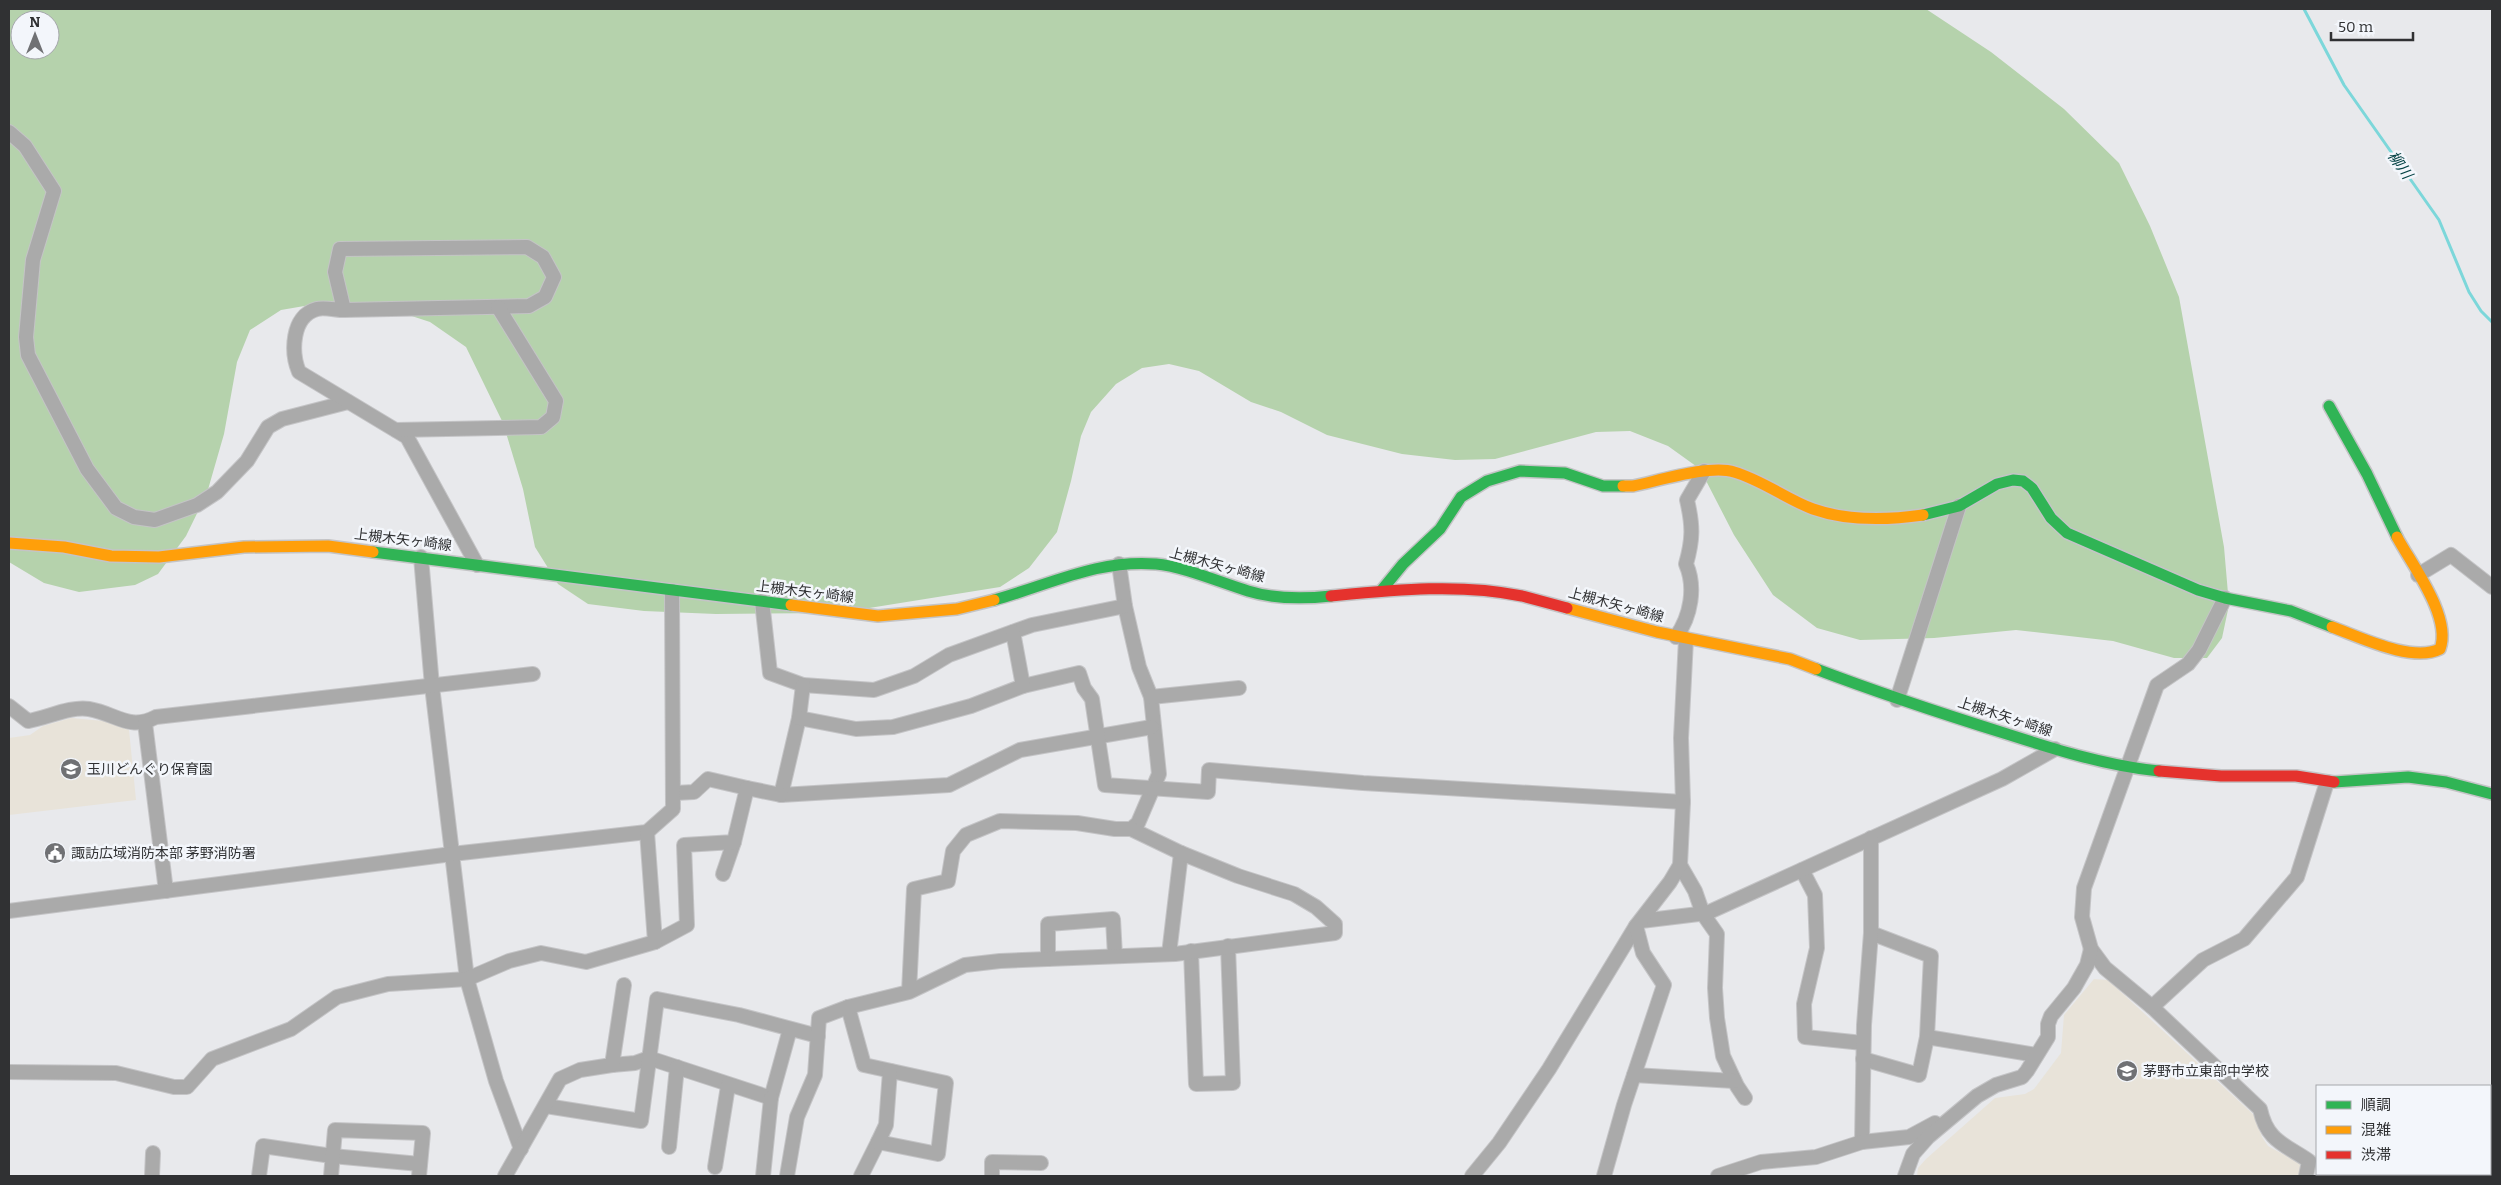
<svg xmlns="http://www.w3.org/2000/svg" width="2501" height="1185" font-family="Bitter,'Noto Sans JP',serif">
<rect width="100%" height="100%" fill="#e8e9ec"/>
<!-- education -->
<g fill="#e8e3d9">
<polygon points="71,718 104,721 129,730 136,800 9,815 9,738 30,735 43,726"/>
<polygon points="2094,979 2108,980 2255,1116 2262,1137 2268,1146 2299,1163 2303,1170 2301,1176 1917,1176 1918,1168 1926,1159 1995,1098 2025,1094 2034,1089 2061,1053 2064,1015"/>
</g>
<!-- forest -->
<path fill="#b5d2ac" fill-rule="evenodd" d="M9,9H1926L1991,52L2064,109L2119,163L2150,226L2179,297L2224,547L2229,605L2222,638L2207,658H2174L2113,641L2016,630L1934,638L1860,640L1817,628L1773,595L1734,535L1700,469L1668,446L1630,431L1596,432L1495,459L1455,460L1402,454L1327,435L1281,412L1251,402L1199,371L1169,364L1142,368L1116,384L1091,412L1081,436L1071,481L1057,532L1029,568L1000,587L838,613L716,614L644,611L588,604L558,584L535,547L523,489L503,423L466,347L430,322L369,302L316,304L281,310L250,330L237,362L224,434L207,493L186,536L158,574L135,585L79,592L44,583L9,562ZM20,20H50V50H20Z"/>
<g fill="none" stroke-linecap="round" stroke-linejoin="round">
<!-- stream -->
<polyline stroke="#7cd7da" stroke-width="3" points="2304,9 2344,85 2439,220 2469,292 2481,311 2492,322"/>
<!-- street casing -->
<g stroke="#c4c4c6" stroke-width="16">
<g id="street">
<polyline points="9,132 25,146 54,191 33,260 26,337 28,355 87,469 116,508 134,517 155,520 197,505 217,492 247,461 268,427 282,419 348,402"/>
<path d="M344,310L335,272L340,249L527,247L543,257L554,277L545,297L529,306L344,310C336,310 324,307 317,309C291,316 291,353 299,372L407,437L477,565"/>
<polyline points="396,430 541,427 553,417 556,401 498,307"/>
<polyline points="421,557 432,686 467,979 496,1081 521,1149"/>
<polyline points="1119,564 1125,606 1139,667 1151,697 1159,774 1138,823 1131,829"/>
<polyline points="2418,575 2451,555 2492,587"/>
<path d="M2225,598L2199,650L2188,664L2157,685L2084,888L2082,917L2091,949L2105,968L2152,1007L2260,1109C2267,1141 2284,1144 2309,1161L2306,1176"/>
<polyline points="762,601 770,673 803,685 874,690 914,676 949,655 1032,625 1125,606"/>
<path d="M1676,637C1691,616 1696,587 1686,564C1693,539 1693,526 1687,500L1704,471"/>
<polyline points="803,685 799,718 781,795 949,785 1020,750 1152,727"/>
<polyline points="1023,686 1079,673 1084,688 1092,699 1105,785 1208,792 1209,770 1363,783 1683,802"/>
<polyline points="1151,697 1239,688"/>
<polyline points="1897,700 1959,506"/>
<path d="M9,706L28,721C47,718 70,706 89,709C117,714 129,731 156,717L533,674"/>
<polyline points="799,718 856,729 893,727 971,706 1023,686 1013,632"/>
<polyline points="145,723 166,891"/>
<polyline points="675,793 694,792 708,779 747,788"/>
<polyline points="1680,865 1695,891 1703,914 1717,934 1715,988 1717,1018 1723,1056 1737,1086 1745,1098"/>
<polyline points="1802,870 1815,895 1817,948 1804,1004 1805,1037 1863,1043"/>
<polyline points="723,874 734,842"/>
<polyline points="9,911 452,854 647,832 673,809 672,591"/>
<polyline points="1641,921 1707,913 2002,779 2055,749"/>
<polyline points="655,942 687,925 684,845 734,842 747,788 781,795"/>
<polyline points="1191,951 1196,1084 1233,1083 1228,946"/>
<polyline points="1169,954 1181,853"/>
<polyline points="1048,959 1048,924 1113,919 1115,956"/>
<polyline points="848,1007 864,1065 946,1083 938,1154 878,1142 861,1176"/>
<polyline points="2152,1007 2203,960 2244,939 2297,877 2327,782"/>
<polyline points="1927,1037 2036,1055"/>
<polyline points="1863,1059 1919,1075 1927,1037 1931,956 1871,933"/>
<polyline points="612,1065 635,1063 649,1058 771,1098 790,1029"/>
<polyline points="9,1072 116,1073 174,1087 187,1087 212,1059 291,1029 337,997 388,984 467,979 509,961 541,953 586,962 655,942 647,832"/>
<polyline points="1634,1075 1734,1081"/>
<polyline points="546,1106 641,1121 657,999 739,1015 818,1036"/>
<polyline points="878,1142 886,1125 890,1071"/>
<polyline points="1862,1142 1864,1025 1871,933 1871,838"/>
<polyline points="669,1147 677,1067"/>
<polyline points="715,1167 728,1086"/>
<polyline points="152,1176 153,1153"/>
<polyline points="259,1176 263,1146 332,1156 420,1164"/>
<polyline points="331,1176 335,1130 423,1133 419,1176"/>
<polyline points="505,1176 560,1079 580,1070 612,1065 624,985"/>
<polyline points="763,1176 771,1098"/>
<polyline points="787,1176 797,1117 815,1075 819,1018 848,1007 909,992 965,965 1000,961 1175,954 1335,933 1335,924 1316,907 1294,894 1238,876 1181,853 1131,829 1115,829 1077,823 1000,821 966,835 953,851 948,881 914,889 909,992"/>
<polyline points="992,1176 992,1162 1041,1163"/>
<polyline points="1472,1176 1499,1143 1549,1069 1636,926 1670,882 1680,865 1683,802 1681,738 1686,639"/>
<polyline points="1604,1176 1624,1105 1664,985 1643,953 1636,926"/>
<polyline points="1718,1176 1761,1162 1816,1157 1862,1142 1909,1137 1935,1123"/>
<polyline points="1905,1176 1913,1154 1928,1137 1977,1096 1996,1085 2022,1077 2027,1071 2048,1037 2048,1024 2051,1016 2074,988 2087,965 2091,949"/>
</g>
</g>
<!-- fast casing -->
<g stroke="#c4c4c6" stroke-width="14">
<g id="fast">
<polyline points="2329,406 2367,474 2397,537"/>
<polyline points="1923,515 1959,506 1997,484 2013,480 2023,481 2032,488 2051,518 2067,533 2198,590 2225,598 2291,611 2332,627"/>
<polyline points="373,552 791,605"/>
<polyline points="1381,591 1403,564 1440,529 1461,497 1487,481 1520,471 1565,473 1603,486 1623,486"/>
<path d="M994,600C1049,585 1098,559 1156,564C1182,566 1222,583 1248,591C1274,599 1304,599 1331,596"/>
<path d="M1816,669C1879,693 1943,714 2007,734C2057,750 2107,766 2159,771"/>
<polyline points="2334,782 2408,777 2446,782 2492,794"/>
</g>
</g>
<!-- slow casing -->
<g stroke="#c4c4c6" stroke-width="14">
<g id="slow">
<path d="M1623,486H1633C1658,481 1711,464 1734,472C1762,480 1786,499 1813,509C1847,521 1888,520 1923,515"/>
<polyline points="9,543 64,547 111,556 159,557 244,547 328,546 373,552"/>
<polyline points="791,605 878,616 957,609 994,600"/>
<polyline points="1567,608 1657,632 1790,659 1816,669"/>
<path d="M2332,627C2360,637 2412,663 2440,649C2452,617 2412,565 2397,537"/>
</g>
</g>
<!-- jam casing -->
<g stroke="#c4c4c6" stroke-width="14">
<g id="jam">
<path d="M1331,596C1393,590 1460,583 1522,596C1537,600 1552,604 1567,608"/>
<polyline points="2159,771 2221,776 2296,776 2334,782"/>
</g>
</g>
<!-- street -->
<use href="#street" stroke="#aaa" stroke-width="14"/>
<!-- fast -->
<use href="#fast" stroke="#30b455" stroke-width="11"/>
<!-- slow -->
<use href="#slow" stroke="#ff9f0a" stroke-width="11"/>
<!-- jam -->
<use href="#jam" stroke="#e5322d" stroke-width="11"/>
</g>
<!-- icons -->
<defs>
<g id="school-disc" transform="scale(1.125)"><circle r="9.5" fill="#707174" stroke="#f3f6fb"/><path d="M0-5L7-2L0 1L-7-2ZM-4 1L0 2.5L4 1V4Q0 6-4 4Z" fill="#fff"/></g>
<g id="civic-disc" transform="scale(1.125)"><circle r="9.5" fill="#707174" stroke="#f3f6fb"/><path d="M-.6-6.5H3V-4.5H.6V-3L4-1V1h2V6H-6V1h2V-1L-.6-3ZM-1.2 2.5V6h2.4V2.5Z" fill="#fff"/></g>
</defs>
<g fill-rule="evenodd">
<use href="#school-disc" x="71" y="769"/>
<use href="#civic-disc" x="55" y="853"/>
<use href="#school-disc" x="2127" y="1071"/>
</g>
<g text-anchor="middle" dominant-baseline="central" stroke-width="5" stroke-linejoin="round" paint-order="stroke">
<!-- street labels -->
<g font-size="14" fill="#303133" stroke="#f3f6fb">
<text transform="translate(403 540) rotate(7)">上槻木矢ヶ崎線</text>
<text transform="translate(1217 565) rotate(15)">上槻木矢ヶ崎線</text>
<text transform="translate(805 592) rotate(7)">上槻木矢ヶ崎線</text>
<text transform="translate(1616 605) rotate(15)">上槻木矢ヶ崎線</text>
<text transform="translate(2005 717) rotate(18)">上槻木矢ヶ崎線</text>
</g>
<!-- poi labels -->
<g font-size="14" fill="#303133" stroke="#f3f6fb" text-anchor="start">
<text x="87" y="769">玉川どんぐり保育園</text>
<text x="71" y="853">諏訪広域消防本部 茅野消防署</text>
<text x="2143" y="1071">茅野市立東部中学校</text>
</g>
<!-- water labels -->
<g font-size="15" font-style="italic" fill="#054345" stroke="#f3f6fb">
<text transform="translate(2400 165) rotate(55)">柳川</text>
</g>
</g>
<!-- border -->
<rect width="2501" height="1185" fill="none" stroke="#303133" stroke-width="20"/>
<!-- legend -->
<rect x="2316" y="1085" width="175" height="90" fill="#f3f6fb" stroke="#a5a7ab"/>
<rect x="2326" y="1101" width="25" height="8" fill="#30b455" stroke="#a5a7ab"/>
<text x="2361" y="1110" font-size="15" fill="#303133">順調</text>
<rect x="2326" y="1126" width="25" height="8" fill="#ff9f0a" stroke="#a5a7ab"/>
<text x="2361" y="1135" font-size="15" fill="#303133">混雑</text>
<rect x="2326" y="1151" width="25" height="8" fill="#e5322d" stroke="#a5a7ab"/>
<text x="2361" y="1160" font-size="15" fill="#303133">渋滞</text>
<!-- north arrow -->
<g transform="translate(35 35)"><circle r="24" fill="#f3f6fb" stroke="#a5a7ab"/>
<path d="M0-4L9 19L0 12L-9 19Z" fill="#707174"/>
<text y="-8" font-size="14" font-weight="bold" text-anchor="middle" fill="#303133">N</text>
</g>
<!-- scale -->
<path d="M2331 32v8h82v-8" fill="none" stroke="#303133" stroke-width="2.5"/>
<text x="2338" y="32" font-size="15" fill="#303133" stroke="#f3f6fb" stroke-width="4" paint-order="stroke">50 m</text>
</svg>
